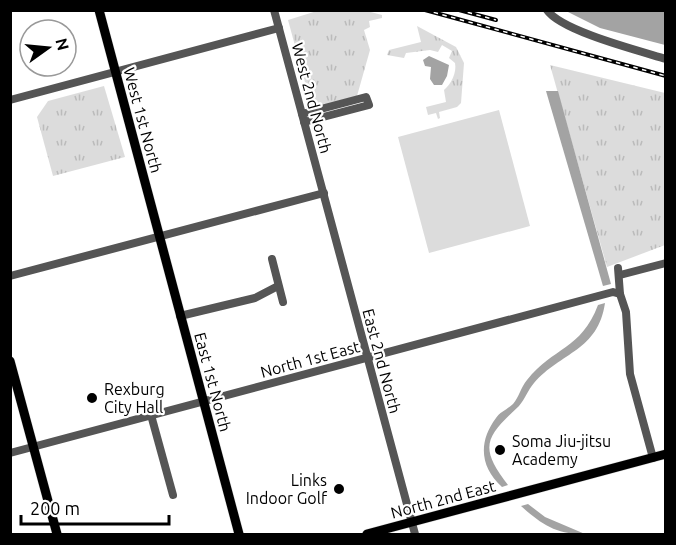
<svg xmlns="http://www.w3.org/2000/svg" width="676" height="545" font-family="Ubuntu,sans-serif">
<defs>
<pattern id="grass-tufts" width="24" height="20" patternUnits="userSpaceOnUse" patternTransform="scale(1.5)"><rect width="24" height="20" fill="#dcdcdc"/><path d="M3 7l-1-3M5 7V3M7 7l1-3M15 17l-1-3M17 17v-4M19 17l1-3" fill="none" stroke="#bbb"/></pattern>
</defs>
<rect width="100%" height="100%" fill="#fff"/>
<!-- grass -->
<g fill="url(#grass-tufts)">
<polygon points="320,10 367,11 382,15 382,18 369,21 370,27 364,30 370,50 357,96 312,108 288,20"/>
<path d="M417,26L456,47L464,63L461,103L457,107L439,112L440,118L438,119L436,113L428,115L426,107L446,102L444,90C451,84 457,73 455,63L449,58L452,51L442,45L438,52L430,50L406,53L404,58L387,55L389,50L421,42Z"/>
<polygon points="550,65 665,93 665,245 607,267"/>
<polygon points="104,86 125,157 53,176 37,117 48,101"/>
</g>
<!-- garden -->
<polygon fill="#dcdcdc" points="499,110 530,226 429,253 398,137"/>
<!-- water -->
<g fill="#a3a3a3">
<polygon points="566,11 665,11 665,45 600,28"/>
<polygon points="429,56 449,65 447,76 442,85 434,85 430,79 431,67 425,66 423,60"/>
<polygon points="546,91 558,91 611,284 603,286"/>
<path d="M605,303C598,351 561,352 534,383C528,390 525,399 519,406C486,437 478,446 508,485L502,487C480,467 478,442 496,418C500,412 508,409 513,404C519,397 521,387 527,380C553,347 581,350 598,305Z"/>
<path d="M528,504L545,517L585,534C557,535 541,524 521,506Z"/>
</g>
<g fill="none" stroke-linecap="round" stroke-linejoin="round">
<!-- major casing -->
<g stroke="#dbdbdb" stroke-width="10">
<g id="major">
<polyline points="99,10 239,534"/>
<polyline points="10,361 57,534"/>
<polyline points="367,534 666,454"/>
</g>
</g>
<!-- minor -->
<g stroke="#555" stroke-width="8">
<polyline points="274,10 415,534"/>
<path d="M547,10C561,31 640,51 666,59"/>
<polyline points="10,100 279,28"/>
<polyline points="302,114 366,97 369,105 304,122"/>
<polyline points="272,259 283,302"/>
<polyline points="618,268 620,294"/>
<polyline points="620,275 666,263"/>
<polyline points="10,276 324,193"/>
<polyline points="180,316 255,298 278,286"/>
<polyline points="151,415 173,495"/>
<polyline points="10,453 613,292 620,294 626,312 630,374 653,458"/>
</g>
<!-- major -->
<use href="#major" stroke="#000" stroke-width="9"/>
<!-- rail casing -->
<g stroke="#000" stroke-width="4">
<g id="rail">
<polyline points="425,10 666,76"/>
<polyline points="459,10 496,20"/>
</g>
</g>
<!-- rail -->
<use href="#rail" stroke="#fff" stroke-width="1.5" stroke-dasharray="4.5" stroke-linecap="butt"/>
</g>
<!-- markers -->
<g fill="#000" stroke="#fff" stroke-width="2">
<circle cx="92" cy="398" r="6"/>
<circle cx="500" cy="450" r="6"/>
<circle cx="339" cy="489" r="6"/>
</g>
<g text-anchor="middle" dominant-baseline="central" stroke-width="4.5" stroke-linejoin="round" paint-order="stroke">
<!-- street labels -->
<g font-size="16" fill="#000" stroke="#fff">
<text transform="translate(312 98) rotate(75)">West 2nd North</text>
<text transform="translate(143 120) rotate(75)">West 1st North</text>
<text transform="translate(310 359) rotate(-15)">North 1st East</text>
<text transform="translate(382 361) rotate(75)">East 2nd North</text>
<text transform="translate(213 382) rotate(75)">East 1st North</text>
<text transform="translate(443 499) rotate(-15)">North 2nd East</text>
</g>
<!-- poi labels -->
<g font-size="16" fill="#000" stroke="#fff" text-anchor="start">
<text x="104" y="389">Rexburg<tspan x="104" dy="18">City Hall</tspan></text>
<text x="512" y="441">Soma Jiu-jitsu<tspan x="512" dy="18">Academy</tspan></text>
<text x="327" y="480" text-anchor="end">Links<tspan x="327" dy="18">Indoor Golf</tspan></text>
</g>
</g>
<!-- border -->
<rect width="676" height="545" fill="none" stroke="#000000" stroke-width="24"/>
<!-- north arrow -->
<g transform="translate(48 48) rotate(75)"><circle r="28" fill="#ffffff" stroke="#999999" stroke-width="1.5"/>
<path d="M0-4.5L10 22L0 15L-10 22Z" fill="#000000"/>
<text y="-9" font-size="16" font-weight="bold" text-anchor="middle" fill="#000000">N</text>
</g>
<!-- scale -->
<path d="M21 515v9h148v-9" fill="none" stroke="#000000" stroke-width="3"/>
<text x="30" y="515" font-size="18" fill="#000000" stroke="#ffffff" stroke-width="4.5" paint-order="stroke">200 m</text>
</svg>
